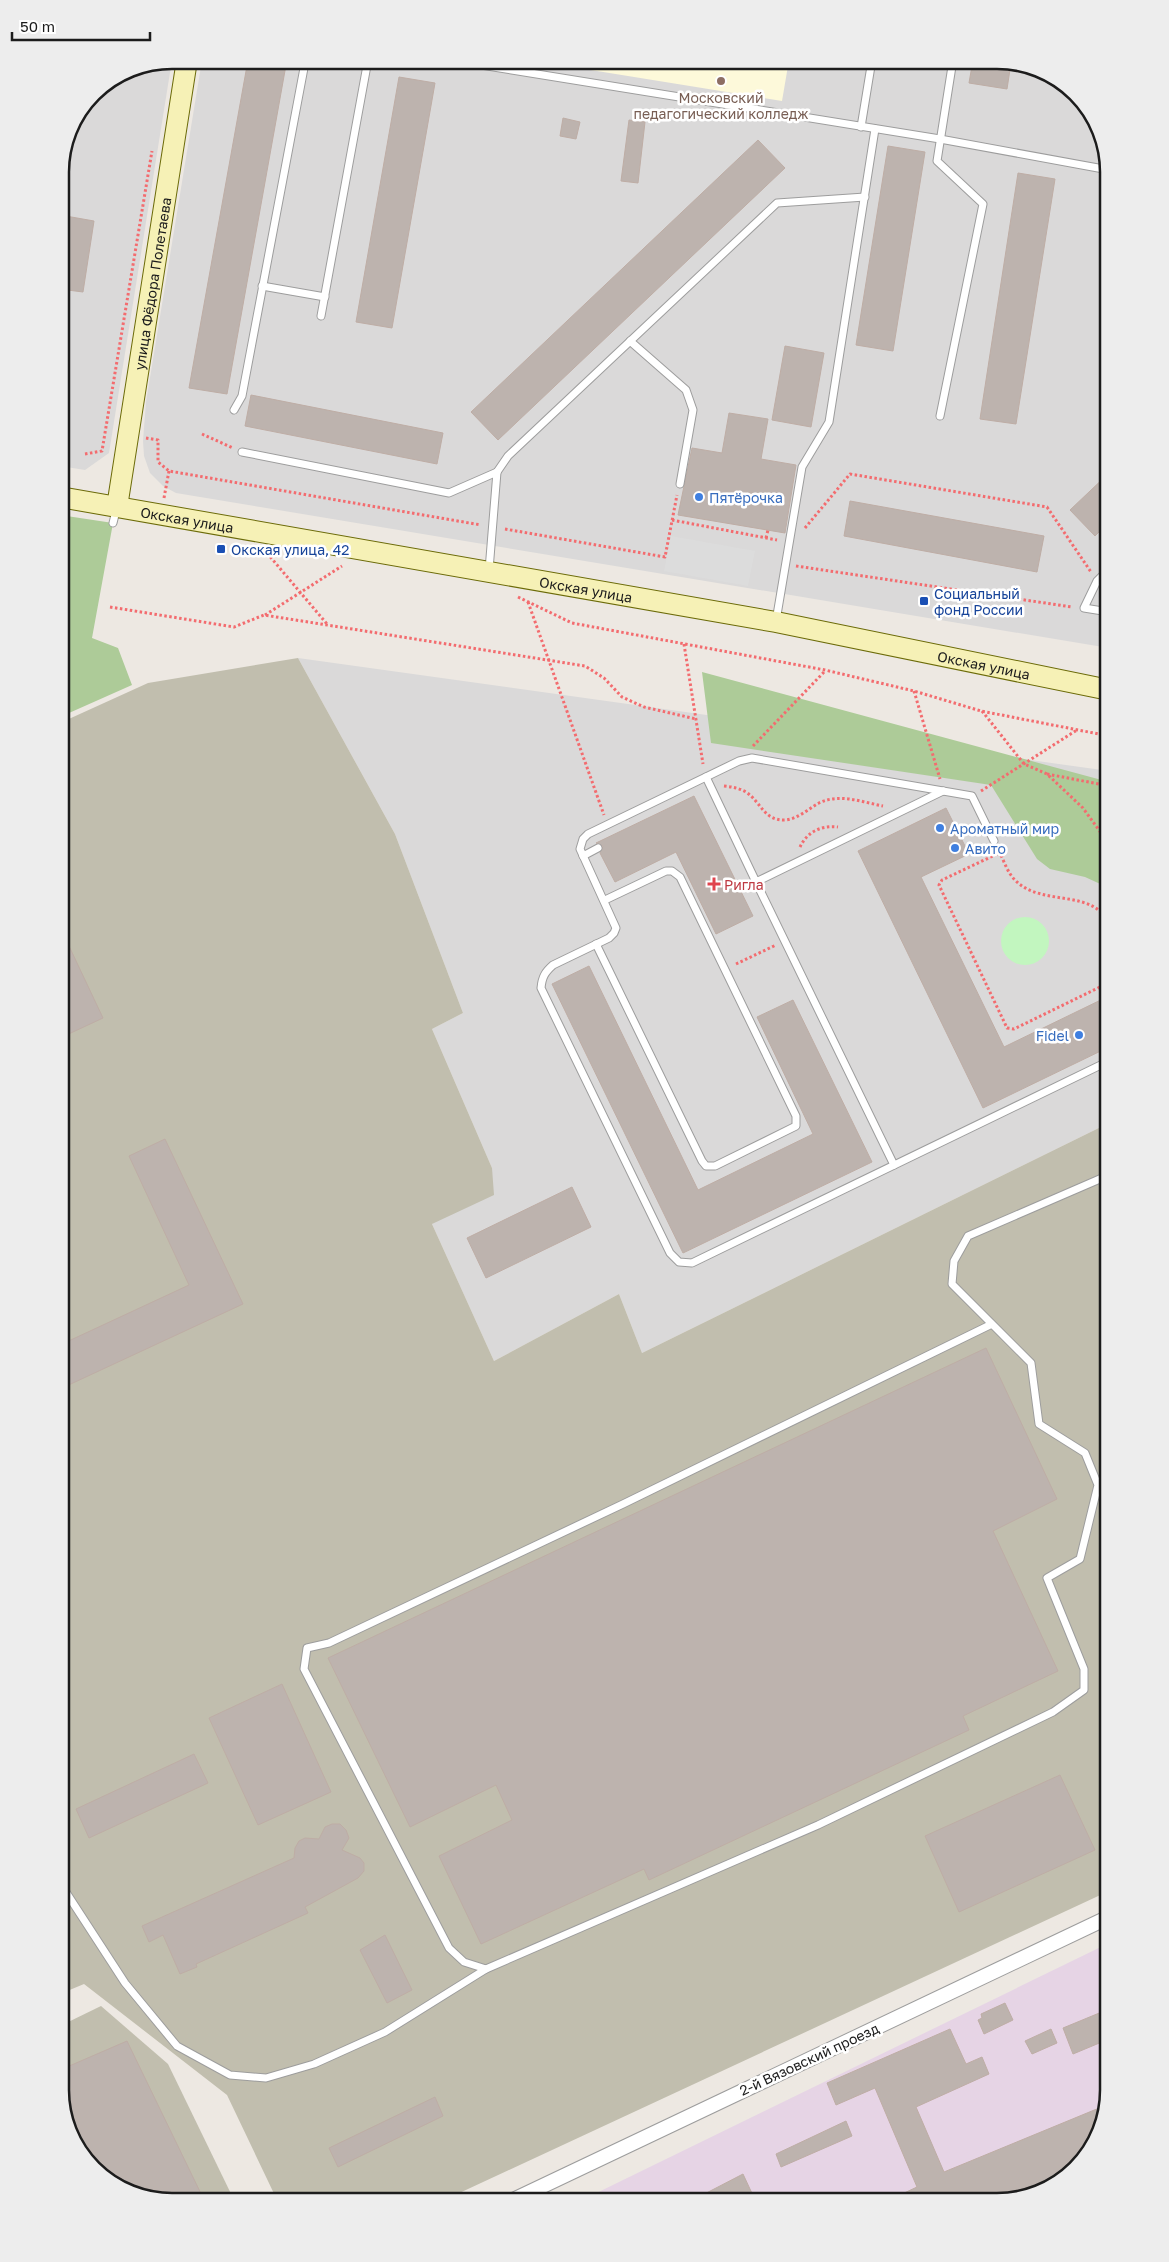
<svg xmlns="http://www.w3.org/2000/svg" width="1169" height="2262" font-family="'Golos Text',sans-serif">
<rect width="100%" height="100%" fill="#ede8e2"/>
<!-- residential -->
<g fill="#dad9d9">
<polygon points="172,60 109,453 85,470 60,466 60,165 69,129 93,93 129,68"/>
<polygon points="202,60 1005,60 1065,83 1101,129 1109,172 1109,648 176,493 163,486 150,473 144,456 143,441 146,402"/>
<polygon points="298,658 1109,771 1109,1123 642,1353 619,1294 494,1361 432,1224 492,1168 432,1029 463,1013 395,834"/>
</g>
<!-- industrial -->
<polygon fill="#e6d4e5" points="1109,1943 1109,2090 1090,2153 1040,2194 997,2202 578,2202"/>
<!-- education -->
<polygon fill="#fdf9da" points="529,60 789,60 782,101"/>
<!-- construction -->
<g fill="#c1beae">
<polygon points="298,658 395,834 463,1013 432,1029 492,1168 494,1195 432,1224 494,1361 619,1294 642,1353 1109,1123 1109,1891 440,2202 278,2202 227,2095 84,1984 60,1994 60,723 148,683"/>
<polygon points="101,2006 168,2064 235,2202 165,2202 104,2179 68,2133 60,2090 60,2026"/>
</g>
<!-- forest -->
<g fill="#adcb98">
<path d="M60,515L113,523L92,638L118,648L132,685L60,717V654C69,644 74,636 60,629Z"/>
<polygon points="702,672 1109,782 1109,888 1085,877 1050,869 1037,859 991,785 711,743"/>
</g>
<!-- park -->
<circle fill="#c2f6bf" cx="1025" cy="941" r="24"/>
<!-- parking -->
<polygon fill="#dcdcdc" points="671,536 755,551 748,586 664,571"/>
<!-- building -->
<g fill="#bdb3ae" stroke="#beada5">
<polygon points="248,60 286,65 227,394 189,388"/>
<polygon points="973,60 1005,60 1011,63 1007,89 969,83"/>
<polygon points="399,77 435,83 392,328 356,322"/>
<polygon points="563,118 580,122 576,139 560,136"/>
<polygon points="629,120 645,122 638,183 621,181"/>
<polygon points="758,140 785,168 498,440 471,412"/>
<polygon points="888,146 925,152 893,351 856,345"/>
<polygon points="1018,173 1055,179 1016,424 980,419"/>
<polygon points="60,215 94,221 83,292 60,289"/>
<polygon points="785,346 824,353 811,427 772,420"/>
<polygon points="251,395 443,433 437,464 245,426"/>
<polygon points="729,413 768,419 761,459 796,465 785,533 678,515 692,448 722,453"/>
<polygon points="1109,473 1109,522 1095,536 1070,510"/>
<polygon points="850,501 1044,536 1037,572 844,536"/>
<polygon points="694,796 753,916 716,934 676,852 615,882 600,853 603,846 596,843"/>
<polygon points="946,808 969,854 921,877 1004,1047 1109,996 1109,1047 983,1108 858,851"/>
<polygon points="60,927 103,1018 60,1038"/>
<polygon points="589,966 698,1190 813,1134 757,1017 793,1000 872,1162 683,1253 552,984"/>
<polygon points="165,1139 243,1304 60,1389 60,1345 189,1285 129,1156"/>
<polygon points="572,1187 591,1227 486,1278 467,1238"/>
<polygon points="986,1348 1057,1499 993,1531 1058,1671 963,1716 969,1730 649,1880 644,1869 481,1944 439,1856 512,1820 496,1785 410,1827 328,1658"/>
<polygon points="282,1684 331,1792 258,1825 209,1718"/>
<polygon points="194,1754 208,1783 89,1838 76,1809"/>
<polygon points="1060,1775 1095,1850 959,1912 925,1836"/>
<polygon points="332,1824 340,1824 346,1830 349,1838 342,1850 360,1858 364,1863 364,1871 358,1878 305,1907 308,1913 196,1964 197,1967 180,1974 163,1935 149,1942 142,1926 294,1858 295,1848 299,1841 305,1838 319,1839 325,1827"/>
<polygon points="385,1935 412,1990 387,2003 360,1950"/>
<polygon points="1005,2003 1013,2020 984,2034 978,2020 982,2018 981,2014"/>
<polygon points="1109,2009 1109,2039 1073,2054 1063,2028"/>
<polygon points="950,2029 966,2064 982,2057 989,2074 916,2107 944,2172 1104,2106 1090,2152 1040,2194 997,2202 933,2202 931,2198 922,2202 885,2202 917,2187 875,2088 836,2105 827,2083"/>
<polygon points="1051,2029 1057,2043 1032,2054 1025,2041"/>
<polygon points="127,2041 205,2202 165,2202 104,2179 68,2133 60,2090 60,2070"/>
<polygon points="435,2097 443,2116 338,2167 329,2148"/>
<polygon points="846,2121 852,2136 781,2167 776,2154"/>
<polygon points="743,2174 756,2202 689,2202"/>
</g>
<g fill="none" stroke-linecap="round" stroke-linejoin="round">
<!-- lane casing -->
<g stroke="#9d9d9d" stroke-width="9">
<g id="lane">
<polyline points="450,60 940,139 1109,170"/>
<polyline points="861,127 872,60"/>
<polyline points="262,286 325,297"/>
<polyline points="321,316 368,60"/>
<polyline points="630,341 686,390 693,410 680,484"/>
<polyline points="234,410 242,396 304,68"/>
<polyline points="940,416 983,204 937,161 953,60"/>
<polyline points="242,452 449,493 497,472"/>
<polyline points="113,523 117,507"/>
<polyline points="489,570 497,472 508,456 777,203 865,197"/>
<polyline points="1109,612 1084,608 1097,581 1109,569"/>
<polyline points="776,621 802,467 829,422 875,129"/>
<polyline points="706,777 756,882 943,791"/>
<path d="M994,841L972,796L752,758L739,761L588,834L583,839L580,849L616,928L614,933L609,938L553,965C545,972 542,977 541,988L670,1253L679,1262L692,1263L1109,1061"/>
<polyline points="583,856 598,848"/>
<polyline points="756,882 894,1165"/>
<polyline points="596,944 702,1161 706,1166 715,1166 796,1126 796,1116 680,877 672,871 666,871 605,900"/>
<polyline points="992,1324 623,1504 329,1643 307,1648 304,1669 449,1948 464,1962 486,1969 818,1825 1053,1712 1084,1690 1084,1669 1047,1578 1080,1559 1098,1485 1085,1453 1039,1424 1031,1363 952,1284 954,1261 968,1236 1109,1175"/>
<polyline points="60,1883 125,1983 177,2046 230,2075 266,2078 314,2064 385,2032 486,1969"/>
</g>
</g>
<!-- street casing -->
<g stroke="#9d9d9d" stroke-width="16">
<polyline id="street" points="509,2202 1109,1917"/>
</g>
<!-- secondary casing -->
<g stroke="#6c6b09" stroke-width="22">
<g id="secondary">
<path id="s1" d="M60,497L776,622L1109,690"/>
<path id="s2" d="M117,507L187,60"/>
</g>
</g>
<!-- path -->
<g stroke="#f36c6f" stroke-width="3" stroke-dasharray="2.5 2.5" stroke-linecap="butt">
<polyline points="202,434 233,448"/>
<polyline points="146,438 158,440 158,462 169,471 481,525"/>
<polyline points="85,454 102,451 152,151"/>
<polyline points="164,498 169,471"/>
<polyline points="672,520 777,540"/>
<polyline points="805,528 850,474 1047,507 1091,572"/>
<polyline points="505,529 665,557 677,495"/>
<polyline points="766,538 768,530"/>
<polyline points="267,553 327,624"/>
<polyline points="796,566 1072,607"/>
<polyline points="518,597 572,623 825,670 914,691 981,711 1109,736"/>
<polyline points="528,602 604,815"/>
<polyline points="110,607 234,627 264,615 585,666 604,678 622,697 644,707 696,719"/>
<polyline points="265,615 342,566"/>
<polyline points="684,644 703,764"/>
<polyline points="914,691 940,779"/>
<polyline points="982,711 1024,764 1047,774 1083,808 1109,844"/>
<polyline points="753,746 825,671"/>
<polyline points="1047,774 1104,785 1109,798"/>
<path d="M724,786C732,787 739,788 746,792C761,802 764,821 785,820C798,819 808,809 819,803C839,793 862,802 883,806"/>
<polyline points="981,791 1077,730"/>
<path d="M800,847C807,832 821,825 838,827"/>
<path d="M999,851C1004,861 1008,874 1016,881C1042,907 1096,888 1109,925"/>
<polyline points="997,854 942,880 939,885 1007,1028 1014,1029 1100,987 1104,982 1104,960 1109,941"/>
<polyline points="736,964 776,945"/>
<polyline points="1103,973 1109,971"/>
</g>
<!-- lane -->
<use href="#lane" stroke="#fff" stroke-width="7"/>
<!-- street -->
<use href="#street" stroke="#fff" stroke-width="14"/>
<!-- secondary -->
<use href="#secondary" stroke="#f6f1b6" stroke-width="20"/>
</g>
<!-- markers -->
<circle fill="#8d6e63" stroke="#fff" stroke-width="2" cx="721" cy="81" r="5"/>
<g fill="#3f7fe0" stroke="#fff" stroke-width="2">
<circle cx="699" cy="497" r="5"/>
<circle cx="940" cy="828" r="5"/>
<circle cx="955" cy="848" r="5"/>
<circle cx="1079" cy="1035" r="5"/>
</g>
<g fill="#1a4fb4" stroke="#fff" stroke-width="2">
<rect x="216" y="544" width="10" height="10" rx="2.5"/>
<rect x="919" y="596" width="10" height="10" rx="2.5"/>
</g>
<path fill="#e0444e" stroke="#fff" stroke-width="2" d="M711.5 876.5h5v5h5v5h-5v5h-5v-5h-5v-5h5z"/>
<g text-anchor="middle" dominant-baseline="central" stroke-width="5" stroke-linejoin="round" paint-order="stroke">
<!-- education labels -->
<g font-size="14" fill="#785e54" stroke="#fff">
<text x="721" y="97">Московский<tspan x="721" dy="16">педагогический колледж</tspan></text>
</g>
<!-- street labels -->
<g font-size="14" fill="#1c1c1c" stroke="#fff">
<text stroke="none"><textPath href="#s2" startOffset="226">улица Фёдора Полетаева</textPath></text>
<text stroke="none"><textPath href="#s1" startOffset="129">Окская улица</textPath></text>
<text stroke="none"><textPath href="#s1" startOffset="534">Окская улица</textPath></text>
<text stroke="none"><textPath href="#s1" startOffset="939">Окская улица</textPath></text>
<text transform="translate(809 2059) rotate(-25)">2-й Вязовский проезд</text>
</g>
<!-- shop labels -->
<g font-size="14" fill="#366cbe" stroke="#fff" text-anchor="start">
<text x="709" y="497">Пятёрочка</text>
<text x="950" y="828">Ароматный мир</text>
<text x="965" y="848">Авито</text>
<text x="1069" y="1035" text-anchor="end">Fidel</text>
</g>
<!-- transit labels -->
<g font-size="14" fill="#164399" stroke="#fff" text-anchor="start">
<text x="231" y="549">Окская улица, 42</text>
<text x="934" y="593">Социальный<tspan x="934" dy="16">фонд России</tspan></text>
</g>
<!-- health labels -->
<g font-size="14" fill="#be3a42" stroke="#fff" text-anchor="start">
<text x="724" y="884">Ригла</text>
</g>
</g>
<!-- crop -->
<path d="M0 0H1169V2262H0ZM172 69H997A103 103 0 0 1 1100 172V2090A103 103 0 0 1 997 2193H172A103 103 0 0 1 69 2090V172A103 103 0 0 1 172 69Z" fill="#ededed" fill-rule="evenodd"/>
<path fill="none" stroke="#1c1c1c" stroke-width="2.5" d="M172 69H997A103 103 0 0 1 1100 172V2090A103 103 0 0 1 997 2193H172A103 103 0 0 1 69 2090V172A103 103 0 0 1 172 69Z"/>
<!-- scale -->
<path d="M12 32v8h138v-8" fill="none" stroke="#1c1c1c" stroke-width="2.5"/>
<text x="20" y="32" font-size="15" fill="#1c1c1c" stroke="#ffffff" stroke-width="4" paint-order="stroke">50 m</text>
</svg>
